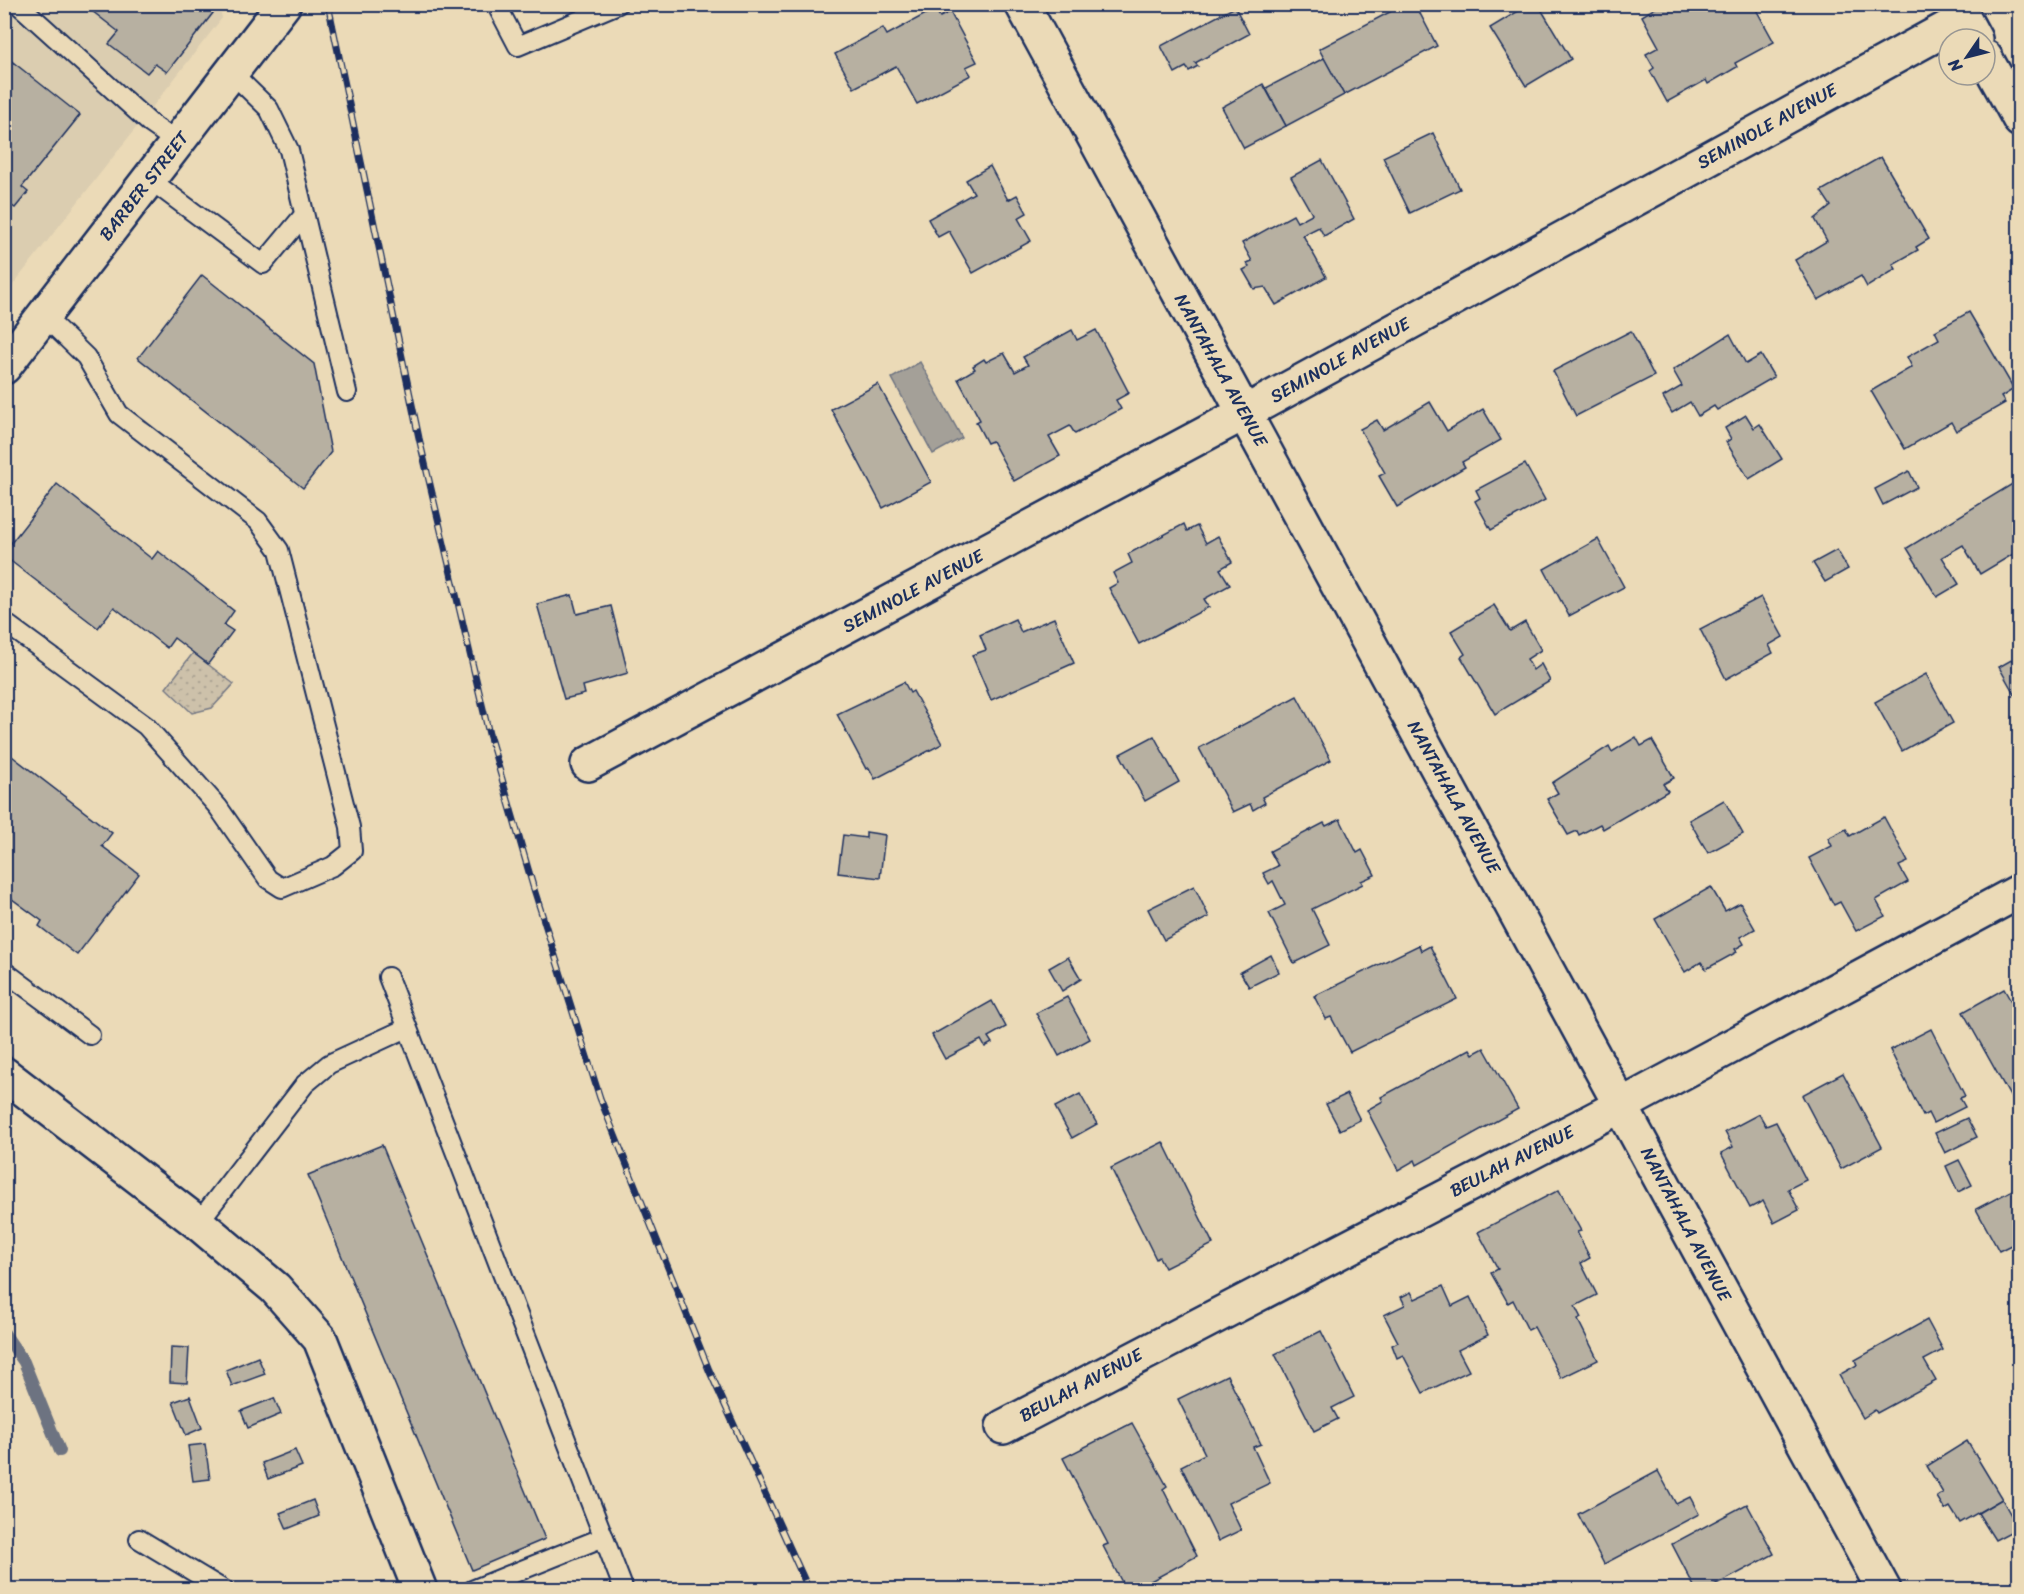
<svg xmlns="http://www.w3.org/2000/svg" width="2024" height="1594" font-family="Sriracha,sans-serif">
<defs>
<pattern id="park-dots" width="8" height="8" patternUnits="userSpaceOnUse" patternTransform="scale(1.5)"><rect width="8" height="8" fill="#cdc1aa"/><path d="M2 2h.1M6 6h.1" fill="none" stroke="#afa695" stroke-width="1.8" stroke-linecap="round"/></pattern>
</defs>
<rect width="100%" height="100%" fill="#ebdab7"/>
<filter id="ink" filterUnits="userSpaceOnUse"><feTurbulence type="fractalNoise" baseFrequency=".0167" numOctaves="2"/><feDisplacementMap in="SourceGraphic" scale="12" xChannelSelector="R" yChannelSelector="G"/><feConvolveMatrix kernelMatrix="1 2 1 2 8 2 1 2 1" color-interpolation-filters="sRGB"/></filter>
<g filter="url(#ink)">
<!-- built -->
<polygon fill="#dbcdb0" points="5,5 219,5 222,18 5,295"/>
<!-- park -->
<polygon fill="url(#park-dots)" stroke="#747884" stroke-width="1.5" points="193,653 234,684 212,708 192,713 166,688"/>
<!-- water -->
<polygon fill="#a4a098" stroke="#6d7381" stroke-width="1.5" points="920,362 962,438 933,454 892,378"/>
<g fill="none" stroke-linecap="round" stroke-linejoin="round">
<!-- stream -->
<polyline stroke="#6d7381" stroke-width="12" points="4,1333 24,1362 60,1451"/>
</g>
<!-- building -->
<g fill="#b7b0a1" stroke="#1b2f5e" stroke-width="1.5">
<polygon points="83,4 203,4 213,13 167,72 155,64 147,73 109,44 119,32"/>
<polygon points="1405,4 1415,4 1437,46 1344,95 1319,49"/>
<polygon points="1530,4 1538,4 1571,59 1526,86 1490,28"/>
<polygon points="1656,4 1753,4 1774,42 1735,63 1737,67 1708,84 1706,80 1667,102 1650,71 1654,68 1646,54 1659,47 1642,16 1657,7"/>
<polygon points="1235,7 1249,34 1195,63 1198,66 1189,71 1186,67 1175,73 1161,46"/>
<polygon points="935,9 940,17 950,12 977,62 966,67 971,75 917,104 896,66 854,88 835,54 883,28 887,35"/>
<polygon points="4,55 80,115 22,187 28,192 15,208 9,204 4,210"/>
<polygon points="1324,58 1344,95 1286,126 1266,88"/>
<polygon points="1263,84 1286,126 1244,148 1222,107"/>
<polygon points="1433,133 1460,189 1410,213 1383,157"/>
<polygon points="1881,157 1929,239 1916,247 1918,250 1893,264 1896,269 1867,287 1861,276 1818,300 1795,260 1827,241 1815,219 1831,206 1821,191"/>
<polygon points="1322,160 1354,219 1324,236 1319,227 1303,235 1326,277 1276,305 1265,287 1254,289 1243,270 1249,267 1247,263 1252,261 1242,243 1293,215 1297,222 1312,214 1291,177"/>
<polygon points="990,166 1008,200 1017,195 1027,213 1018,218 1031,241 973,273 949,231 938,237 928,219 974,193 966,180"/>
<polygon points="202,275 314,364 331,452 303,488 138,358"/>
<polygon points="1969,312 2014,389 2001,397 2005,403 1956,431 1951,422 1905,449 1871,391 1912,367 1907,357 1939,339 1935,331"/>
<polygon points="1072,330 1077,340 1096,330 1129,393 1116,400 1121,409 1075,434 1070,426 1049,437 1060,456 1014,481 992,441 987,443 976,422 980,420 958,379 975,369 973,366 984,359 986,362 1004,353 1015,372 1028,365 1023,357"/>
<polygon points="1631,331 1654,376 1576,416 1553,371"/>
<polygon points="1730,334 1746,364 1761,355 1774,377 1717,410 1714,406 1698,416 1690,402 1672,413 1663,397 1682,386 1673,370"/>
<polygon points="878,384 931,482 883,508 831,409"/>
<polygon points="1430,402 1447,431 1483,409 1501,440 1462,462 1465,467 1397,507 1379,476 1385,473 1360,429 1377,420 1383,430"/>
<polygon points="1746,415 1754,428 1760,424 1782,459 1749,479 1726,442 1731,439 1725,428"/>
<polygon points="1525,464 1545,500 1491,530 1475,501 1480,498 1476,490"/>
<polygon points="1909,471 1917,487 1883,505 1875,489"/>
<polygon points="2014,483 2020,493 2020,550 1980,574 1963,545 1942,557 1959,584 1937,597 1907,548"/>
<polygon points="57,484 152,559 158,551 234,611 224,625 233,631 208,664 174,638 167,648 114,607 98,628 4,556 4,552"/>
<polygon points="1184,524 1187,531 1197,526 1206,543 1218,536 1232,562 1220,569 1230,585 1204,599 1209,607 1139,644 1109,588 1118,583 1113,573 1132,563 1128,554"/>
<polygon points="1598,539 1624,587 1569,616 1544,569"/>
<polygon points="1837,550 1848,569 1825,582 1813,563"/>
<polygon points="572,595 577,614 611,606 628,673 583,686 585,694 564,699 537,604"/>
<polygon points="1761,597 1783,637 1769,645 1773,653 1726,679 1700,629"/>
<polygon points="1494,605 1510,631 1525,622 1541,650 1527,659 1533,670 1541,664 1550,681 1495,714 1461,657 1465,654 1451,631"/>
<polygon points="1054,618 1074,663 991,700 972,655 986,650 980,635 1015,619 1021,632"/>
<polygon points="2020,655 2020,704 1999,667"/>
<polygon points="1926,674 1953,723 1902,751 1875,702"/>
<polygon points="904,682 910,693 913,691 942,744 875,779 869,768 866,769 837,714"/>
<polygon points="1297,696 1331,760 1262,797 1265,803 1253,810 1250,804 1233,812 1199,748"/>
<polygon points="1154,736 1179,782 1145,801 1120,754"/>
<polygon points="1636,737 1641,746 1652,740 1674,778 1663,784 1668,791 1603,829 1600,824 1579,835 1577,831 1568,835 1547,799 1558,793 1552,783 1609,746 1612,752"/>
<polygon points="4,750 112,833 102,846 139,874 77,955 39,926 42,921 4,893"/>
<polygon points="1724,800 1743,834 1708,853 1689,820"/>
<polygon points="1884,817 1908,862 1899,866 1908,882 1876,900 1885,916 1856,931 1840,902 1834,905 1809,858 1832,846 1828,838 1846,829 1850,836"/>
<polygon points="1340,819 1357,853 1362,850 1375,875 1361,881 1363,884 1312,909 1330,945 1294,963 1269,913 1285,905 1273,881 1269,884 1263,873 1278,866 1270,851 1324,823 1326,826"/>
<polygon points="866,832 885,835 880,878 838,873 843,835 866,838"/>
<polygon points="1194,886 1209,917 1164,940 1148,909"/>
<polygon points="1711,887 1725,911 1740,903 1755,929 1740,937 1744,944 1735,949 1737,952 1706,969 1701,962 1685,972 1655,919"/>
<polygon points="1419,945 1421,951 1430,946 1457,999 1350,1052 1331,1017 1326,1019 1314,996"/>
<polygon points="1271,955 1279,972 1249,987 1240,972"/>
<polygon points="1068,957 1081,979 1062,991 1049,968"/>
<polygon points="2004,989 2020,1017 2020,1114 1963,1012"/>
<polygon points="1067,997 1090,1039 1059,1056 1036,1013"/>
<polygon points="992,1001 1006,1027 988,1037 992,1043 985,1047 981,1040 945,1059 932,1035"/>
<polygon points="1931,1029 1965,1096 1960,1098 1965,1107 1933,1123 1928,1113 1923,1116 1890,1050"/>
<polygon points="1484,1048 1518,1109 1417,1165 1415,1160 1398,1170 1367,1110 1383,1101 1381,1097 1470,1049 1473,1054"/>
<polygon points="1843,1073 1882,1147 1841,1169 1802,1095"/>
<polygon points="1080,1094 1097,1124 1072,1138 1055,1107"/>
<polygon points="1347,1094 1360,1120 1340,1130 1326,1104"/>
<polygon points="1759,1114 1766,1126 1776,1122 1806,1180 1788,1189 1799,1210 1774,1223 1763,1201 1750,1208 1721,1153 1733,1147 1725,1132"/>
<polygon points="1967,1118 1977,1137 1945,1153 1935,1133"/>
<polygon points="1163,1142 1213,1244 1165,1268 1159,1257 1156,1259 1111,1168"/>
<polygon points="382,1145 545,1539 472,1570 308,1175"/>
<polygon points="1959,1160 1972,1185 1958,1192 1946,1166"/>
<polygon points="2020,1186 2020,1246 2017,1242 1999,1251 1976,1209"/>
<polygon points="1559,1190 1581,1231 1577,1232 1590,1258 1581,1263 1597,1295 1575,1306 1581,1318 1578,1320 1598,1360 1561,1378 1534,1327 1528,1330 1513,1300 1508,1303 1491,1273 1498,1269 1478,1232"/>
<polygon points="1443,1286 1452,1306 1470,1297 1488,1335 1458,1350 1469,1371 1423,1393 1403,1355 1397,1358 1392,1345 1398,1342 1384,1315 1405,1305 1401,1297 1411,1292 1415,1299"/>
<polygon points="1927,1320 1943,1350 1924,1360 1936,1381 1877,1413 1875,1410 1863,1418 1839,1375 1857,1365 1855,1360"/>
<polygon points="1321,1331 1354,1397 1332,1408 1338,1419 1314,1431 1275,1354"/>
<polygon points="171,1347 189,1348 187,1383 170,1382"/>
<polygon points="258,1357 265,1374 232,1386 226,1370"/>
<polygon points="1227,1375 1261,1444 1253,1447 1270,1483 1228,1503 1241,1530 1218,1541 1181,1466 1205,1454 1178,1399"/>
<polygon points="190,1396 202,1428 186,1435 173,1402"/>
<polygon points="274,1398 281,1414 248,1428 241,1411"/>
<polygon points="1132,1423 1167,1486 1163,1489 1197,1556 1134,1590 1126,1590 1103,1546 1108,1544 1063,1458"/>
<polygon points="1967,1441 2002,1499 1960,1523 1950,1507 1945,1510 1937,1497 1943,1493 1927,1466"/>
<polygon points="205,1444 210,1479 193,1481 188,1446"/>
<polygon points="295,1450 302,1466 268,1479 262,1463"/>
<polygon points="1658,1471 1676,1504 1690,1497 1699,1514 1604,1564 1578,1514"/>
<polygon points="2002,1499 2018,1528 1995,1540 1978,1513"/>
<polygon points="313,1500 319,1516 287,1529 280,1513"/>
<polygon points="1747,1504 1774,1554 1707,1590 1696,1590 1672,1544"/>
</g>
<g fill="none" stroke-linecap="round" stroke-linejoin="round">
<!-- lane casing -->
<g stroke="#1b2f5e" stroke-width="22">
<g id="lane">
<polyline points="18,4 151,124 177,142"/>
<polyline points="496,4 518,46 618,4"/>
<polyline points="231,72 269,109 289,150 347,392"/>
<polyline points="149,179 263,264 303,216"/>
<polyline points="4,622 146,726 218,807 268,879 282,888 333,866 352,851 350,827 279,550 258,521 119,414 86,357 44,316"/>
<polyline points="4,971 90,1035"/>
<polyline points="388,977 624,1590"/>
<polyline points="198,1223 305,1084 329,1064 407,1028"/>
<polyline points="139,1539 224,1590"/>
<polyline points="472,1590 604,1537"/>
</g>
</g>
<!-- street casing -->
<g stroke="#1b2f5e" stroke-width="38">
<g id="street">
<polyline points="1022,4 1884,1590"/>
<polyline points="588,764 1244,413 1964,19"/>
<polyline points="4,1074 198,1223 256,1272 275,1288 320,1339 420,1590"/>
<polyline points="1003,1427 1622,1105 2020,891"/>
</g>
</g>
<!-- secondary casing -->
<g stroke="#1b2f5e" stroke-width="38">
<g id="secondary">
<polyline points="1956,4 1975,39"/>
<polyline points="1985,57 2020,120"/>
<polyline points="4,367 284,4"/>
</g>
</g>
<!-- lane -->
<use href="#lane" stroke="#ebdab7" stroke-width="18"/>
<!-- street -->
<use href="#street" stroke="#ebdab7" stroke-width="33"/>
<!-- secondary -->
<use href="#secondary" stroke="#ebdab7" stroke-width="33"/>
<!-- rail casing -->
<g stroke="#1b2f5e" stroke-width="7">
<polyline id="rail" points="328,4 419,438 489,734 533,886 600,1098 709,1370 809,1590"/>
</g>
<!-- rail -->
<use href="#rail" stroke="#ebdab7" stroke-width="4.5" stroke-dasharray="14" stroke-linecap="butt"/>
</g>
</g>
<g text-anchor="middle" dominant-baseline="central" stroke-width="5" stroke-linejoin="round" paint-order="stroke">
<!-- street labels -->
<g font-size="18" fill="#1b2f5e" stroke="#ebdab7">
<text transform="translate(1767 126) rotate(-29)">SEMINOLE AVENUE</text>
<text transform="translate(144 186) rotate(-52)">BARBER STREET</text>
<text transform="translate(1340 360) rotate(-29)">SEMINOLE AVENUE</text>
<text transform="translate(1221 370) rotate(61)">NANTAHALA AVENUE</text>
<text transform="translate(913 591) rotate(-28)">SEMINOLE AVENUE</text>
<text transform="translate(1454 797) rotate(61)">NANTAHALA AVENUE</text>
<text transform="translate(1512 1161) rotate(-27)">BEULAH AVENUE</text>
<text transform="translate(1686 1224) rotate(62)">NANTAHALA AVENUE</text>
<text transform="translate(1081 1385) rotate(-28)">BEULAH AVENUE</text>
</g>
</g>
<!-- margin -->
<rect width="2024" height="1594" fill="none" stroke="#ebdab7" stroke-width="24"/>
<rect x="12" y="12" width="2000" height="1570" fill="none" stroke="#1b2f5e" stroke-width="2" filter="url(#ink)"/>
<!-- north arrow -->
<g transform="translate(1967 57) rotate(235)"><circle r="28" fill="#ebdab7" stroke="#989693" stroke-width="1.5"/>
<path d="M0-4.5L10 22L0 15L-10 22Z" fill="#1b2f5e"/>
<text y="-9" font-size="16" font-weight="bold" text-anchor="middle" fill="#1b2f5e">N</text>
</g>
</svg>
